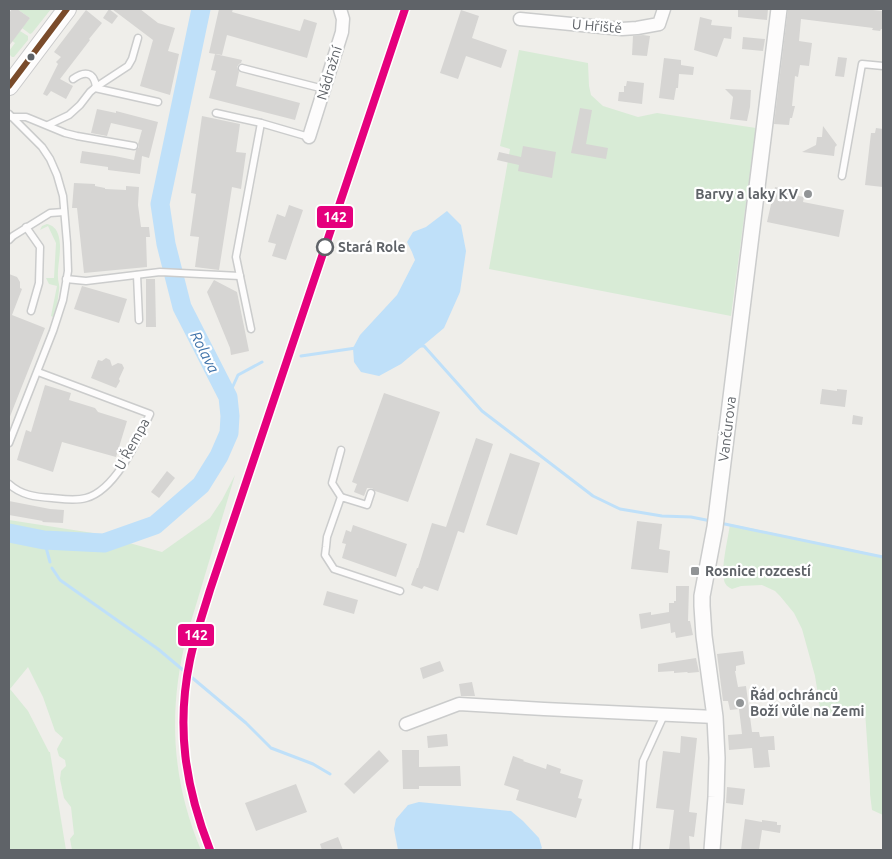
<svg xmlns="http://www.w3.org/2000/svg" width="892" height="859" font-family="Ubuntu,sans-serif">
<rect width="100%" height="100%" fill="#efeeea"/>
<!-- green -->
<g fill="#d8ebd6">
<polygon points="17,9 51,9 32,33 30,34 22,28 30,18"/>
<polygon points="20,31 28,36 28,40 14,57 12,57 9,54 9,51 15,43 12,41"/>
<polygon points="519,50 588,63 589,86 591,95 603,106 638,117 657,113 756,128 731,316 489,269 510,149 500,146"/>
<path d="M47,224C52,225 56,228 58,234C63,248 57,264 58,278C58,282 60,285 59,290C58,299 57,308 53,317L51,316L57,286L49,284L46,278H54L56,243L48,226L40,230L42,226Z"/>
<path d="M235,475L187,635C168,709 171,779 201,850H72L70,839L74,834L71,807L64,798L60,779L61,771L66,766L65,760L59,756L57,749L63,738L55,731L43,697L28,667L10,689L28,711L49,752H50L66,850H9V520L93,533L162,552L210,518L222,500Z"/>
<path d="M730,524L883,556V815L872,810L870,794V784L865,711L821,714L815,676L802,629L794,613L780,596L775,591L762,585L741,586L732,589C728,587 725,585 724,580C721,566 728,539 730,524Z"/>
</g>
<!-- water -->
<g fill="#bfe0f9">
<polygon points="447,211 461,225 466,251 460,292 444,328 401,364 379,376 361,372 354,362 353,348 360,335 397,295 415,260 412,252 407,242 413,232 426,227"/>
<polygon points="419,802 511,811 523,821 539,838 542,848 540,850 398,850 394,829 396,819 408,805"/>
</g>
<g fill="none" stroke-linecap="round" stroke-linejoin="round">
<!-- stream -->
<g stroke="#bfe0f9" stroke-width="3">
<polyline points="419,346 424,346 482,411 593,496 620,509 662,516 691,517 711,521"/>
<polyline points="301,356 356,348"/>
<polyline points="228,397 238,375 262,362"/>
<polyline points="720,523 883,557"/>
<polyline points="44,540 50,562"/>
<polyline points="52,568 60,580 158,649 246,723 271,748 313,764 330,774"/>
</g>
<!-- river -->
<polyline stroke="#bfe0f9" stroke-width="19" points="9,533 44,540 104,543 155,525 201,485 219,456 229,433 230,416 228,397 182,307 166,244 160,204 201,9"/>
</g>
<!-- building -->
<g fill="#d6d5d3">
<polygon points="12,9 17,9 30,18 9,46 9,13"/>
<polygon points="109,9 118,16 112,24 103,18"/>
<polygon points="112,9 140,9 158,23 175,28 168,51 179,54 170,95 140,86 153,40"/>
<polygon points="219,9 233,9 232,12 300,31 304,19 317,23 307,58 227,35 222,55 209,53"/>
<polygon points="738,9 768,9 767,20 738,17"/>
<polygon points="788,9 863,9 883,11 883,29 881,29 880,31 872,30 873,28 801,19 799,41 812,43 809,66 800,65 798,77 795,76 792,106 795,106 792,118 790,118 789,125 774,124"/>
<polygon points="86,10 102,23 89,39 90,40 60,79 73,86 66,99 51,91 47,96 43,94 58,64 56,62 61,57 54,52"/>
<polygon points="461,10 479,16 472,38 507,50 501,68 466,56 458,79 440,73"/>
<polygon points="700,17 712,20 711,25 732,27 731,39 724,38 717,57 694,50"/>
<polygon points="643,35 650,36 647,56 632,55 633,36"/>
<polygon points="743,37 765,39 763,51 742,49"/>
<polygon points="215,54 242,60 241,63 239,64 237,67 239,72 236,86 300,103 295,120 209,98 216,71 211,70"/>
<polygon points="838,57 847,58 844,77 835,76"/>
<polygon points="664,58 681,60 681,65 694,67 693,75 679,74 678,88 676,88 674,100 659,98"/>
<polygon points="627,81 644,83 642,104 618,101 619,92 624,92 624,86 626,86"/>
<polygon points="725,89 751,90 750,107 747,121 730,119 733,97"/>
<polygon points="580,108 592,110 586,144 608,148 606,159 571,153"/>
<polygon points="97,109 116,113 116,111 158,122 149,158 142,156 140,174 108,170 108,167 80,163 82,151 115,156 134,160 136,150 139,147 138,144 142,130 111,123 107,136 91,133"/>
<polygon points="202,116 240,124 236,152 246,153 241,189 232,187 219,270 195,267 199,237 190,236 196,194 191,193"/>
<polygon points="823,126 837,145 835,147 834,156 802,152 816,145 817,137 822,137"/>
<polygon points="876,128 883,129 883,187 865,185 871,133 875,133"/>
<polygon points="523,146 556,152 552,178 518,171 519,165 497,160 499,152 521,157"/>
<polygon points="74,183 95,184 95,186 105,188 105,189 126,190 126,186 139,187 138,205 141,227 149,227 150,237 146,237 147,267 84,273 77,208 72,208"/>
<polygon points="775,187 795,191 794,195 804,197 803,202 844,210 839,237 767,222"/>
<polygon points="289,205 303,210 286,260 272,256 276,244 268,242 277,214 285,217"/>
<polygon points="9,274 17,277 20,282 20,288 22,289 12,315 45,328 9,419"/>
<polygon points="146,279 155,279 156,327 146,327"/>
<polygon points="214,280 237,292 249,351 231,355 230,348 207,292"/>
<polygon points="82,286 127,299 119,323 74,309"/>
<polygon points="106,358 110,360 112,366 118,363 122,364 124,368 119,379 120,381 116,388 91,378 98,360 102,361"/>
<polygon points="45,385 71,393 69,400 95,408 98,412 127,421 116,457 62,442 53,472 17,460 26,430 31,432"/>
<polygon points="822,389 837,391 837,389 847,390 845,407 820,404"/>
<polygon points="384,393 440,412 408,502 375,491 372,488 367,488 364,496 354,492 357,484 352,482"/>
<polygon points="853,415 863,417 862,425 852,424"/>
<polygon points="476,438 493,444 464,533 458,531 438,591 424,586 422,589 411,585 417,568 418,568 432,523 446,527"/>
<polygon points="510,453 540,463 517,535 486,525"/>
<polygon points="167,471 175,478 159,498 151,492"/>
<polygon points="9,501 50,509 64,510 63,523 42,522 43,521 9,515"/>
<polygon points="637,521 662,524 659,549 670,551 668,573 631,569"/>
<polygon points="353,525 407,544 396,577 342,558 346,544 342,543 346,530 351,532"/>
<polygon points="676,586 689,586 688,621 690,621 693,635 676,638 675,632 671,633 670,623 641,629 639,614 651,612 651,615 669,612 669,603 674,603 674,601 676,601"/>
<polygon points="327,591 358,600 354,614 323,605"/>
<polygon points="743,651 745,664 736,666 736,671 735,671 738,687 746,686 752,732 759,732 760,737 774,736 775,750 768,750 770,767 754,768 752,748 729,750 728,735 742,734 739,709 730,710 728,701 723,701 717,654"/>
<polygon points="696,658 699,672 688,673 687,672 674,673 674,671 658,672 658,664"/>
<polygon points="440,661 444,671 423,679 420,668"/>
<polygon points="472,682 475,696 461,696 459,684"/>
<polygon points="447,734 448,746 428,748 427,736"/>
<polygon points="681,736 697,738 689,812 697,813 694,837 689,836 690,850 669,850 674,810 656,808 663,751 680,753"/>
<polygon points="379,750 389,761 354,794 344,784"/>
<polygon points="402,750 419,750 419,767 460,766 461,786 419,786 419,789 403,789"/>
<polygon points="513,756 524,760 523,761 546,769 547,764 561,769 560,773 583,780 578,798 582,799 576,818 516,800 519,790 504,785"/>
<polygon points="296,784 307,812 256,831 245,803"/>
<polygon points="727,787 745,789 743,805 726,803"/>
<polygon points="745,819 762,822 762,820 777,822 777,825 781,825 780,833 762,830 759,850 741,850"/>
<polygon points="338,837 343,850 322,850 320,844"/>
</g>
<g fill="none" stroke-linecap="round" stroke-linejoin="round">
<!-- service casing -->
<g stroke="#cbcccc" stroke-width="9">
<g id="service">
<polyline points="242,68 324,89"/>
<path d="M73,79C84,71 94,71 96,87"/>
<polyline points="95,88 158,102"/>
<polyline points="216,113 261,123 309,137"/>
<polyline points="9,114 42,147 50,159 57,175 63,196 67,243 68,271 63,300 53,331 9,443"/>
<polyline points="12,117 26,117 31,119 65,133 77,136 134,146"/>
<polyline points="48,125 69,115 80,105 90,92 96,87 128,66 132,59 138,38"/>
<polyline points="842,176 862,64 883,66"/>
<polyline points="26,227 40,247 39,283 31,311"/>
<polyline points="9,240 13,236 50,213 64,212"/>
<polyline points="137,275 139,320"/>
<polyline points="66,279 86,281 160,272 240,276"/>
<polyline points="251,329 236,257 261,123"/>
<path d="M9,484C21,495 35,497 52,498C63,499 75,501 86,498C116,490 138,439 150,414L38,372"/>
<polyline points="371,493 367,505 341,497 327,537 326,547 325,555 334,569 400,591"/>
<polyline points="341,497 332,483 341,450"/>
<polyline points="636,850 643,761 664,715"/>
</g>
</g>
<!-- minor casing -->
<g stroke="#cbcccc" stroke-width="15">
<g id="minor">
<polyline points="520,19 622,29 637,28 659,24 664,9"/>
<polyline points="309,137 342,32 343,19 340,9"/>
<polyline points="406,724 459,704 544,709 715,717"/>
</g>
</g>
<!-- tertiary casing -->
<g stroke="#cbcccc" stroke-width="18">
<polyline id="tertiary" points="712,850 716,797 717,758 715,717 704,636 702,606 702,596 715,527 779,9"/>
</g>
<!-- secondary casing -->
<g stroke="#cacacb" stroke-width="20">
<polyline id="secondary" points="9,86 67,9"/>
</g>
<!-- service -->
<use href="#service" stroke="#fdfcfc" stroke-width="6"/>
<!-- minor -->
<use href="#minor" stroke="#fdfcfc" stroke-width="12"/>
<!-- tertiary -->
<use href="#tertiary" stroke="#fdfcfc" stroke-width="15"/>
<!-- secondary -->
<use href="#secondary" stroke="#fdfcfc" stroke-width="18"/>
<!-- bus-1 casing -->
<g stroke="#fff" stroke-width="10">
<polyline id="bus-1" points="9,86 67,9"/>
</g>
<!-- bus-1 -->
<use href="#bus-1" stroke="#7a4b2a" stroke-width="6"/>
<!-- rail-1 casing -->
<g stroke="#fff" stroke-width="11">
<path id="rail-1" d="M210,850C185,786 176,727 190,660C195,636 203,613 210,590L405,9"/>
</g>
<!-- rail-1 -->
<use href="#rail-1" stroke="#e5007d" stroke-width="8"/>
</g>
<!-- markers -->
<circle fill="#5f6368" stroke="#fff" stroke-width="2" cx="31" cy="57" r="4.5"/>
<g fill="#919496" stroke="#fff" stroke-width="2">
<circle cx="808" cy="194" r="5"/>
<rect x="690" y="566" width="10" height="10" rx="2.5"/>
<circle cx="740" cy="703" r="5"/>
</g>
<circle fill="#fff" stroke="#5f6368" stroke-width="2.5" cx="325" cy="247" r="8"/>
<g text-anchor="middle" dominant-baseline="central" stroke-width="4.5" stroke-linejoin="round" paint-order="stroke">
<!-- street labels -->
<g font-size="14" fill="#5f6368" stroke="#fff">
<text transform="translate(597 26) rotate(5)">U Hřiště</text>
<text transform="translate(329 73) rotate(-73)">Nádražní</text>
<text transform="translate(727 429) rotate(-83)">Vančurova</text>
<text transform="translate(132 444) rotate(-61)">U Řempa</text>
</g>
<!-- poi labels -->
<g font-size="14" font-weight="bold" fill="#5f6368" stroke="#fff" text-anchor="start">
<text x="798" y="194" text-anchor="end">Barvy a laky KV</text>
<text x="705" y="571">Rosnice rozcestí</text>
<text x="750" y="695">Řád ochránců<tspan x="750" dy="16">Boží vůle na Zemi</tspan></text>
</g>
<!-- stop labels -->
<g font-size="14" font-weight="bold" fill="#5f6368" stroke="#fff" text-anchor="start">
<text x="338" y="247">Stará Role</text>
</g>
<!-- water labels -->
<g font-size="15" font-style="italic" fill="#4174aa" stroke="#fff">
<text transform="translate(205 352) rotate(63)">Rolava</text>
</g>
</g>
<g stroke="#fff" stroke-width="2">
<rect x="316" y="205" width="38" height="24" rx="5" fill="#e5007d"/>
<rect x="177" y="623" width="38" height="24" rx="5" fill="#e5007d"/>
</g>
<g font-size="14" text-anchor="middle" font-weight="bold" fill="#fff">
<text x="335" y="222">142</text>
<text x="196" y="640">142</text>
</g>
<!-- border -->
<rect width="892" height="859" fill="none" stroke="#5f6368" stroke-width="20"/>
</svg>
